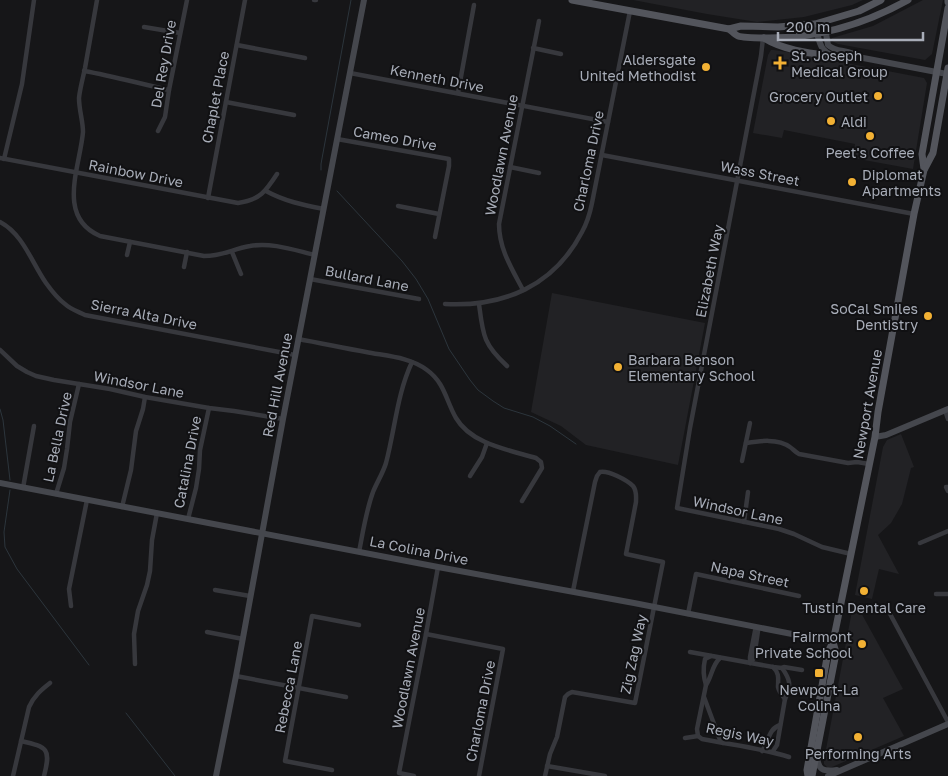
<svg xmlns="http://www.w3.org/2000/svg" width="948" height="776" font-family="'Golos Text',sans-serif">
<rect width="100%" height="100%" fill="#161618"/>
<!-- built -->
<g fill="#222225">
<polygon points="633,0 863,0 852,5 804,17 757,22 707,14"/>
<polygon points="923,0 943,0 932,54 925,60 838,44 834,42 832,40 832,38 873,26"/>
<polygon points="771,50 774,50 799,54 924,78 927,83 913,169 853,158 855,144 784,130 782,138 753,133 768,55"/>
<polygon points="552,293 705,323 678,465 586,445 561,426 531,412"/>
<polygon points="901,434 914,467 911,468 902,504 891,523 878,535 899,574 879,569 872,599 855,595 883,447 887,440"/>
<polygon points="854,600 903,689 883,698 904,736 832,767 828,768 824,764 824,760"/>
</g>
<g fill="none" stroke-linecap="round" stroke-linejoin="round">
<!-- stream -->
<g stroke="#2c353c" stroke-width="1">
<polyline points="321,170 321,164 351,0"/>
<polyline points="337,191 402,261 416,279 428,299 449,349 470,380 478,390 493,401 504,408 533,417 550,426 576,444"/>
<polyline points="0,409 3,420 10,480"/>
<polyline points="10,490 4,532 5,547 17,569 89,665"/>
<polyline points="126,713 175,776"/>
</g>
<!-- street -->
<g stroke="#37383d" stroke-width="4.5">
<path d="M97,0C93,23 89,45 85,68C83,78 80,88 79,98C79,110 83,121 83,132C80,167 56,217 100,236L204,256C224,256 232,249 250,246C271,242 294,250 315,255"/>
<polyline points="314,0 316,0"/>
<polyline points="144,27 180,33"/>
<polyline points="763,38 761,56 690,428 677,508 779,529 794,534 822,547 851,554"/>
<polyline points="237,45 305,58"/>
<polyline points="533,48 561,54"/>
<path d="M84,71C113,76 141,84 169,90"/>
<polyline points="350,73 608,122"/>
<polyline points="458,93 474,5"/>
<polyline points="226,102 294,115"/>
<polyline points="158,131 165,117 169,90 187,0"/>
<polyline points="337,139 449,159 449,166 435,237"/>
<polyline points="602,155 914,214"/>
<path d="M0,158L238,203C260,200 266,191 277,174"/>
<polyline points="4,159 22,84 34,0"/>
<polyline points="510,167 539,173"/>
<path d="M266,191C284,201 303,205 324,209"/>
<polyline points="208,198 245,0"/>
<polyline points="398,206 439,214"/>
<path d="M0,222C23,234 32,263 46,283C51,290 58,299 65,304C70,309 79,312 85,315L295,355"/>
<polyline points="232,252 241,274"/>
<polyline points="127,255 130,242"/>
<polyline points="184,267 187,252"/>
<polyline points="310,279 419,299"/>
<path d="M523,290C512,269 499,249 499,224L539,21"/>
<path d="M445,304C504,307 554,286 582,232C587,223 590,213 592,203L630,11"/>
<path d="M479,304C483,335 483,344 507,366"/>
<path d="M298,339C321,343 343,348 366,352C386,356 410,357 427,370C445,383 446,401 456,418C471,444 509,450 536,458L541,462L542,468L522,501"/>
<polyline points="0,350 17,366 27,372 36,376 54,380 110,389 145,397 209,408 234,411 283,419"/>
<polyline points="945,410 948,419"/>
<path d="M746,443C759,441 778,438 790,447C793,449 795,452 799,454L848,463L857,462L869,464"/>
<polyline points="742,461 750,423"/>
<polyline points="470,476 482,457 487,443"/>
<polyline points="948,487 946,487 948,491"/>
<polyline points="23,488 34,426"/>
<polyline points="56,494 64,468 67,449 70,422 79,384"/>
<polyline points="122,507 131,470 136,431 143,409 145,397"/>
<polyline points="188,519 196,488 199,469 200,450 209,408"/>
<polyline points="744,522 748,492"/>
<polyline points="920,543 948,531"/>
<path d="M359,552C363,532 366,511 373,492C377,482 383,473 386,463C395,429 397,394 412,362"/>
<polyline points="215,590 250,596"/>
<polyline points="936,594 948,594"/>
<polyline points="71,606 69,589 87,500"/>
<polyline points="889,612 948,722"/>
<polyline points="688,614 696,574 799,596"/>
<polyline points="207,632 243,639"/>
<polyline points="426,634 503,649 479,776"/>
<polyline points="690,652 773,667 782,668 784,667 802,670"/>
<polyline points="750,663 754,658 758,631 756,627"/>
<polyline points="750,663 750,657 755,631 756,627"/>
<polyline points="135,664 134,634 138,611 147,585 150,571 152,540 157,513"/>
<path d="M773,667C780,674 778,679 778,687C779,692 782,695 785,699"/>
<polyline points="236,676 346,697"/>
<path d="M706,685C703,676 703,668 705,659L711,656"/>
<polyline points="704,697 720,740 723,743"/>
<path d="M698,736L697,729L706,685C712,676 712,665 720,658"/>
<path d="M685,738L698,736L702,739C731,745 761,748 789,757"/>
<path d="M21,741C48,747 51,749 44,776"/>
<path d="M762,751C769,742 768,729 780,725"/>
<path d="M773,751L777,745L785,699C792,686 790,679 782,668"/>
<polyline points="547,766 605,776"/>
<polyline points="332,770 285,761 312,616 359,625"/>
<path d="M13,776L29,707C34,696 41,690 50,683"/>
<polyline points="414,776 399,773 426,634 438,567"/>
<path d="M545,776L550,754L557,737L565,697L568,694L572,692L635,703L663,562L626,554L636,502C636,496 637,491 633,486C627,480 608,470 600,472L597,476L595,482L573,591"/>
</g>
<!-- secondary -->
<g stroke="#45474d" stroke-width="6">
<path d="M824,22L828,45C836,53 850,49 858,57L947,74"/>
<path d="M815,24C820,45 819,54 843,58C849,59 853,60 858,57"/>
<polyline points="875,437 886,435 948,409"/>
<polyline points="0,483 438,567 634,603 833,642"/>
<path d="M817,756C818,770 823,772 837,770"/>
<polyline points="216,776 236,676 283,419 364,0"/>
<polyline points="828,776 948,724"/>
</g>
<!-- primary -->
<g stroke="#53555c" stroke-width="7">
<path d="M572,0L729,29C732,31 735,35 738,36C744,38 763,38 769,38C819,38 865,24 908,0"/>
<polyline points="948,0 948,2"/>
<polyline points="729,29 741,26 778,27 815,24 859,11 881,0"/>
<path d="M764,38C783,50 809,53 832,56"/>
<polyline points="924,169 922,154 948,8"/>
<polyline points="808,776 807,770 828,652 833,642 875,437 878,412 914,214 924,170 933,153 948,68"/>
<polyline points="812,776 836,653 833,642"/>
</g>
</g>
<!-- markers -->
<g fill="#f2b134" stroke="#111113" stroke-width="2">
<path d="M777.5 55.5h5v5h5v5h-5v5h-5v-5h-5v-5h5z"/>
<circle cx="706" cy="67" r="5"/>
<circle cx="878" cy="96" r="5"/>
<circle cx="831" cy="121" r="5"/>
<circle cx="870" cy="136" r="5"/>
<circle cx="852" cy="182" r="5"/>
<circle cx="928" cy="316" r="5"/>
<circle cx="618" cy="367" r="5"/>
<circle cx="864" cy="591" r="5"/>
<circle cx="862" cy="644" r="5"/>
<rect x="814" y="668" width="10" height="10" rx="2.5"/>
<circle cx="858" cy="737" r="5"/>
</g>
<g text-anchor="middle" dominant-baseline="central" stroke-width="4" stroke-linejoin="round" paint-order="stroke">
<!-- poi labels -->
<g font-size="14" fill="#a8adb8" stroke="#111113" text-anchor="start">
<text x="791" y="55">St. Joseph<tspan x="791" dy="16">Medical Group</tspan></text>
<text x="696" y="59" text-anchor="end">Aldersgate<tspan x="696" dy="16">United Methodist</tspan></text>
<text x="868" y="96" text-anchor="end">Grocery Outlet</text>
<text x="841" y="121">Aldi</text>
<text x="870" y="152" text-anchor="middle">Peet's Coffee</text>
<text x="862" y="174">Diplomat<tspan x="862" dy="16">Apartments</tspan></text>
<text x="918" y="308" text-anchor="end">SoCal Smiles<tspan x="918" dy="16">Dentistry</tspan></text>
<text x="628" y="359">Barbara Benson<tspan x="628" dy="16">Elementary School</tspan></text>
<text x="864" y="607" text-anchor="middle">Tustin Dental Care</text>
<text x="852" y="636" text-anchor="end">Fairmont<tspan x="852" dy="16">Private School</tspan></text>
<text x="819" y="689" text-anchor="middle">Newport-La<tspan x="819" dy="16">Colina</tspan></text>
<text x="858" y="753" text-anchor="middle">Performing Arts</text>
</g>
<!-- street labels -->
<g font-size="14" fill="#a8adb8" stroke="#111113">
<text transform="translate(163 64) rotate(-80)">Del Rey Drive</text>
<text transform="translate(437 78) rotate(11)">Kenneth Drive</text>
<text transform="translate(215 97) rotate(-79)">Chaplet Place</text>
<text transform="translate(395 138) rotate(10)">Cameo Drive</text>
<text transform="translate(501 155) rotate(-79)">Woodlawn Avenue</text>
<text transform="translate(588 161) rotate(-78)">Charloma Drive</text>
<text transform="translate(136 173) rotate(11)">Rainbow Drive</text>
<text transform="translate(760 173) rotate(11)">Wass Street</text>
<text transform="translate(709 271) rotate(-79)">Elizabeth Way</text>
<text transform="translate(367 278) rotate(11)">Bullard Lane</text>
<text transform="translate(144 314) rotate(11)">Sierra Alta Drive</text>
<text transform="translate(139 384) rotate(11)">Windsor Lane</text>
<text transform="translate(277 385) rotate(-79)">Red Hill Avenue</text>
<text transform="translate(867 404) rotate(-80)">Newport Avenue</text>
<text transform="translate(57 437) rotate(-78)">La Bella Drive</text>
<text transform="translate(187 462) rotate(-79)">Catalina Drive</text>
<text transform="translate(738 510) rotate(12)">Windsor Lane</text>
<text transform="translate(419 550) rotate(11)">La Colina Drive</text>
<text transform="translate(750 574) rotate(12)">Napa Street</text>
<text transform="translate(633 654) rotate(-78)">Zig Zag Way</text>
<text transform="translate(408 668) rotate(-79)">Woodlawn Avenue</text>
<text transform="translate(288 687) rotate(-79)">Rebecca Lane</text>
<text transform="translate(480 711) rotate(-79)">Charloma Drive</text>
<text transform="translate(740 734) rotate(12)">Regis Way</text>
</g>
</g>
<!-- scale -->
<path d="M778 32v8h145v-8" fill="none" stroke="#a8adb8" stroke-width="2.5"/>
<text x="786" y="32" font-size="15" fill="#a8adb8" stroke="#111113" stroke-width="4" paint-order="stroke">200 m</text>
</svg>
